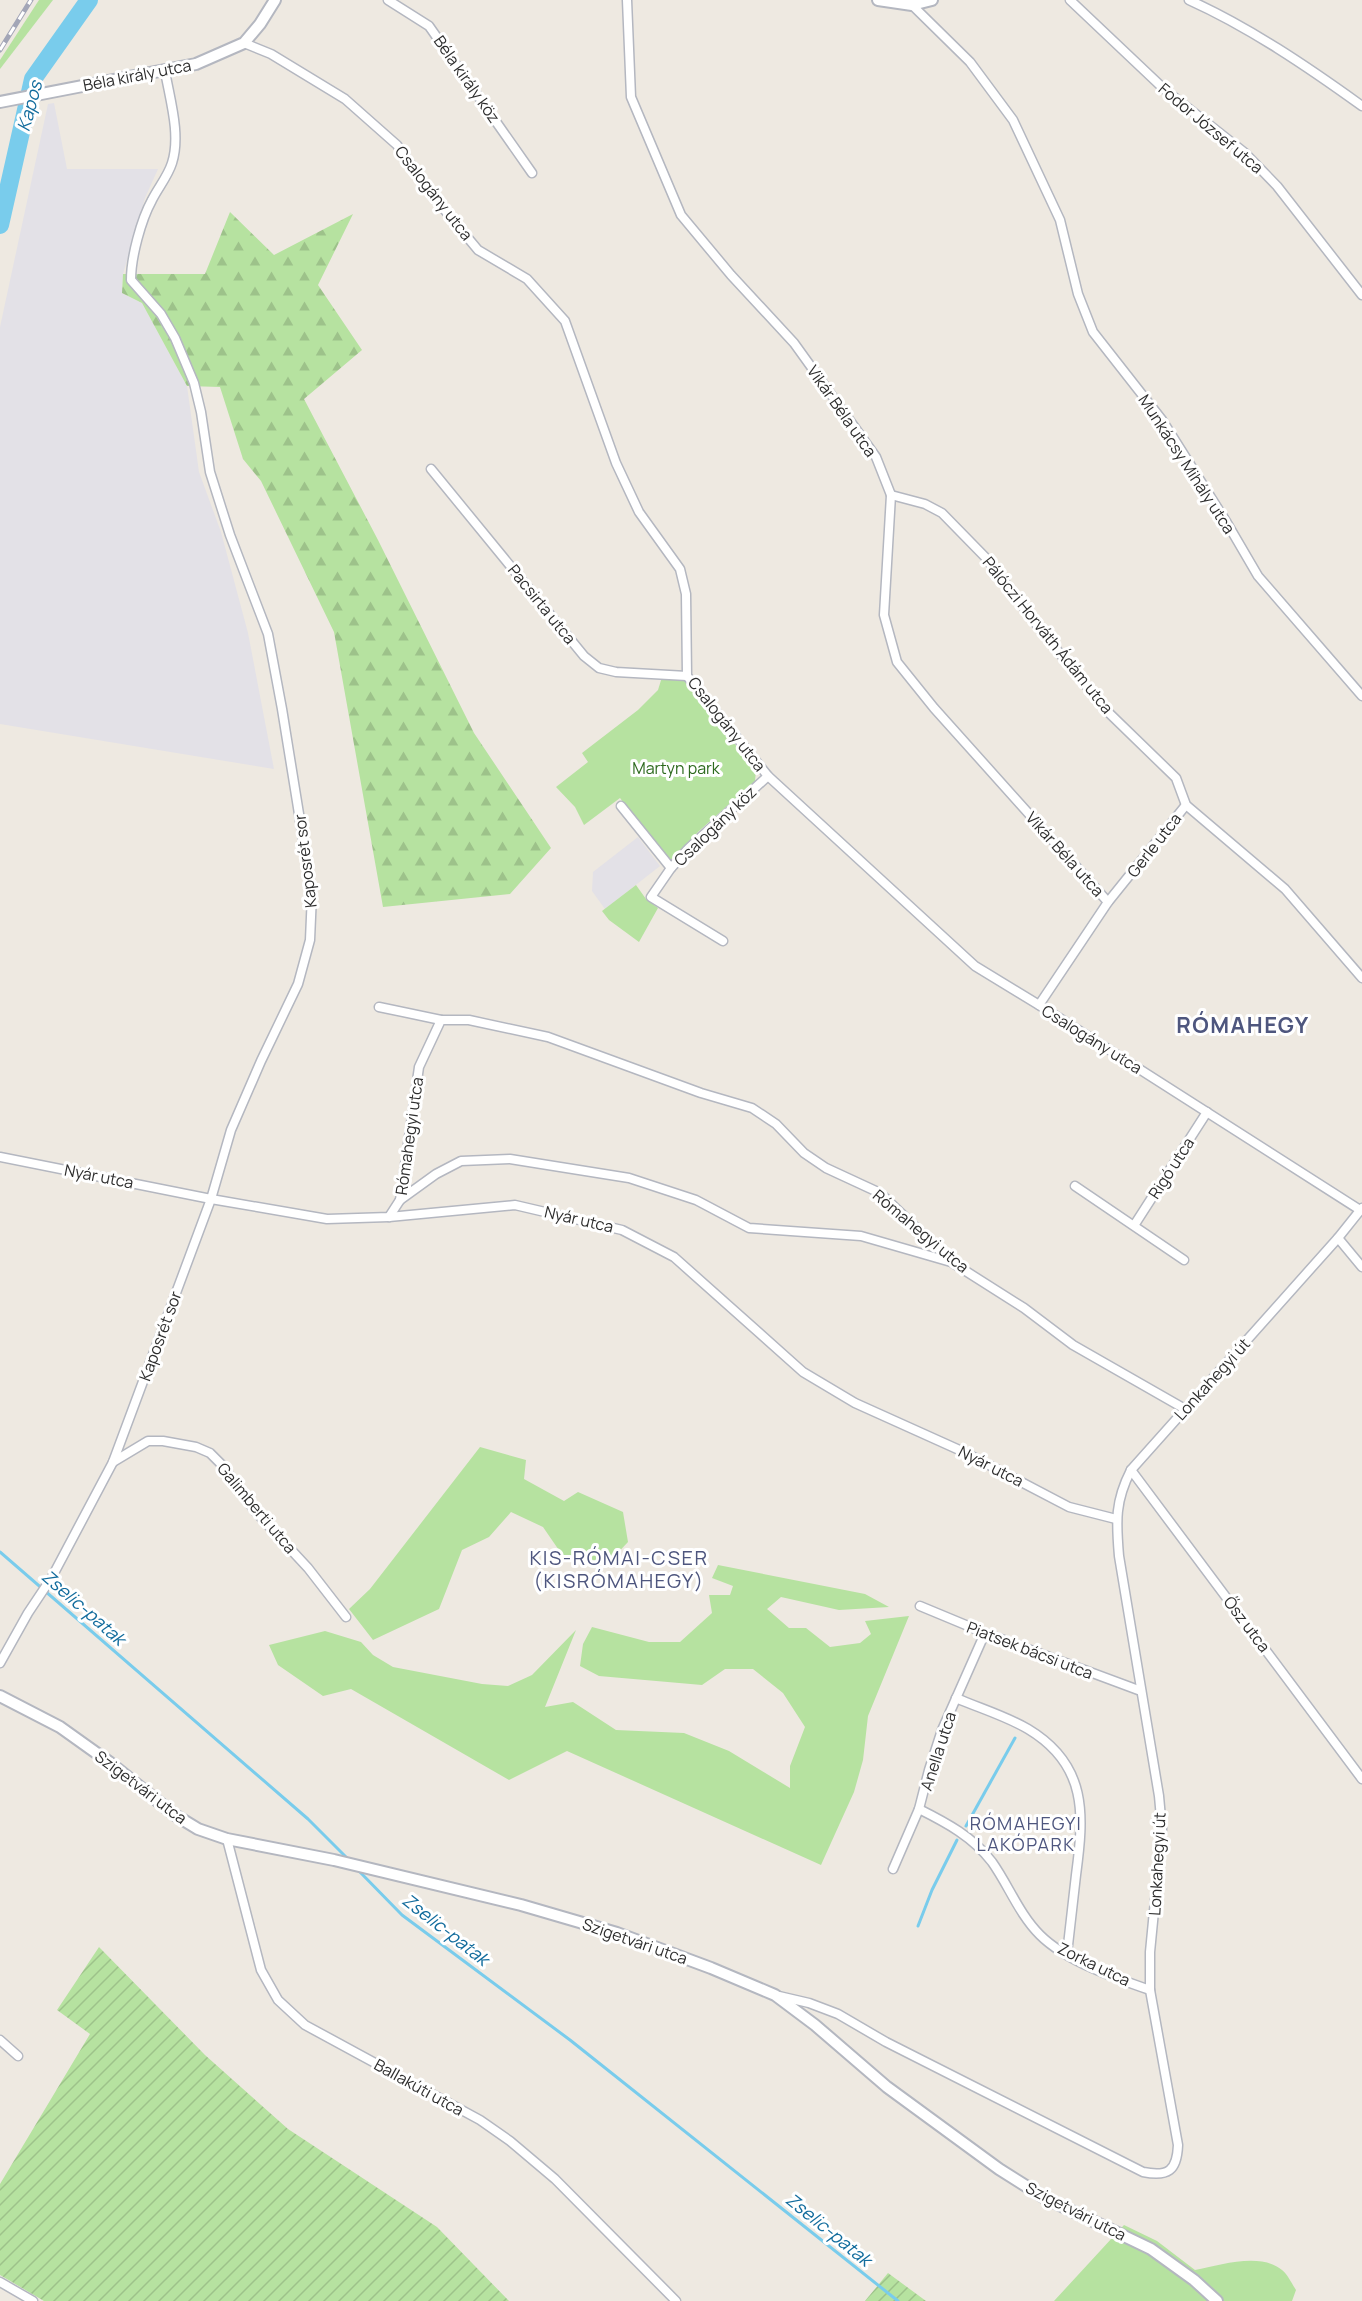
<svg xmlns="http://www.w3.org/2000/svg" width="1362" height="2301" font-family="Manrope,sans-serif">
<defs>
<pattern id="forest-firs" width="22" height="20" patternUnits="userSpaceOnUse" patternTransform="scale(1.5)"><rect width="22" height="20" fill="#b6e2a0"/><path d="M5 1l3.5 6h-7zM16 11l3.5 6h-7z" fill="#9dc28a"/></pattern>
<pattern id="garden-furrows" width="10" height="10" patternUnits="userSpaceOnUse" patternTransform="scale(1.5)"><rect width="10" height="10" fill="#b6e2a0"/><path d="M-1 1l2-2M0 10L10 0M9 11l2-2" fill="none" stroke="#9dc28a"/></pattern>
</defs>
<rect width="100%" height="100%" fill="#eee9e1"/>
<!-- industrial -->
<g fill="#e3e1e7">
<polygon points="54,103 67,169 158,169 145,198 123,274 122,293 142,303 187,386 199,472 221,532 248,633 274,769 0,724 0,327 48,104"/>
<polygon points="638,837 660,866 605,909 592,891 593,872"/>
</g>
<!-- grass -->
<g fill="#b6e2a0">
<polygon points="39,0 53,0 0,69 0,60"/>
<polygon points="662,677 685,681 756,771 755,781 699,831 669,862 620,798 584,825 575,807 556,787 588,762 582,753 638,710 658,690"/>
<polygon points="636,885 646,899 658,908 639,942 609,920 602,911"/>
<polygon points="480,1447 526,1460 524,1479 564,1501 578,1492 623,1512 628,1542 610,1561 565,1559 543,1527 511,1512 489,1537 462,1550 439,1609 373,1640 349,1609 370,1589"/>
<polygon points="718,1565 865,1594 889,1607 839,1610 781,1597 767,1609 789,1628 806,1628 830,1647 860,1643 871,1634 865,1621 909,1616 868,1716 863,1760 854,1792 821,1865 567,1751 509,1780 351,1689 323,1696 278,1665 269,1645 325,1631 361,1642 373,1655 393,1667 482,1684 508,1686 532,1675 576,1630 545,1707 573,1702 616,1730 684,1733 729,1751 790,1788 790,1766 805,1727 783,1693 753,1669 725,1669 702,1685 599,1676 580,1666 583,1644 592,1627 649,1642 680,1642 712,1613 709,1595 730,1595 733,1586 712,1578"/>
<path d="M1124,2225L1157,2241L1195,2270C1221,2265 1260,2252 1282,2270C1288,2275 1292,2284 1296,2290L1292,2301H1054Z"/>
</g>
<!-- forest -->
<polygon fill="url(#forest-firs)" points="230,212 274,255 353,214 318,285 362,350 304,399 378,540 474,733 551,848 510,894 383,907 334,632 261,481 243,459 220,387 187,386 142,303 122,293 123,274 205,274"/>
<!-- garden -->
<g fill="url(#garden-furrows)">
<polygon points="99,1947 205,2055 288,2129 437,2227 509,2301 44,2301 0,2275 0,2184 90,2034 57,2010"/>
<polygon points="888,2273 926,2301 865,2301"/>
</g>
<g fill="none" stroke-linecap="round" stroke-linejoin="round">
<!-- stream -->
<g stroke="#79ccec" stroke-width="3">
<polyline points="0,1552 308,1819 348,1859"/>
<polyline points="966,1826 1015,1738"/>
<polyline points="358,1870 402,1915 570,2040 898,2301"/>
<polyline points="918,1926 932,1890 957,1840"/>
</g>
<!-- river -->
<polyline stroke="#79ccec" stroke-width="18" points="0,225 33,79 89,0"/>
<!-- minor casing -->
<g stroke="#b4b7c0" stroke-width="11">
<g id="minor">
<polyline points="388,0 429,26 532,173"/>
<polyline points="627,0 631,97 681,215 731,275 794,343 876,457 891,495 884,615 897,662 934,708 1108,902"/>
<polyline points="1070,0 1164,89 1245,153 1277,186 1362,295"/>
<path d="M1189,0C1249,27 1308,67 1362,106"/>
<polyline points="912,5 970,62 1013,120 1060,220 1078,294 1093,332 1162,420 1227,523 1258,576 1362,696"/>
<polyline points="244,43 271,54 345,99 397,145 438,202 478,250 527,279 565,321 616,463 639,512 680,569 686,594 687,676 768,776 975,966 1039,1005 1360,1210"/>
<polyline points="431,469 584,656 599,668 616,672 687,676"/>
<polyline points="891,495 925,504 942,513 987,559 1043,633 1108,712 1176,778 1186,805 1285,889 1362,978"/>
<polyline points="621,806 671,868"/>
<polyline points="723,941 651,897 671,868 689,848 768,776"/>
<polyline points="1039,1005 1108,902 1186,805"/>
<polyline points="379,1007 441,1020"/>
<polyline points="0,1157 211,1199 327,1219 389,1217 515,1205 622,1230 674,1257 803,1372 855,1403 966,1453 1069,1507 1116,1519"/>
<polyline points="1075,1186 1184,1260"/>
<polyline points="400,1200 436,1174 461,1161 510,1159 629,1178 696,1200 749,1228 861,1236 951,1262"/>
<polyline points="389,1217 400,1200 419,1067 441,1020 469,1020 548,1037 701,1093 752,1108 776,1124 804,1153 826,1168 880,1193 953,1263 1024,1308 1073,1345 1185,1409"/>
<polyline points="1135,1224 1207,1112"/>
<polyline points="1338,1238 1362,1267"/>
<polyline points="113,1462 148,1441 163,1441 196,1447 210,1453 223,1466 255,1511 308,1568 346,1617"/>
<polyline points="1131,1470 1362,1779"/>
<polyline points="920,1606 985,1633 1141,1691"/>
<path d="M0,1663L28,1613L52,1577L113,1462L211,1199L231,1130L261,1061L298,984L310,940L312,894L282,709L268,634L230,535L210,472L201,412L194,383L175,338L161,314L131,280C131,257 141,220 152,200C158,188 168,176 172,163C181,135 170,100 165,71"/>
<path d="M956,1698C979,1708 1006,1716 1028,1729C1088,1765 1084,1815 1076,1875C1073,1902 1070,1928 1067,1954"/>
<path d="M919,1809C947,1823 973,1837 992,1862C1009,1886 1019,1914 1040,1935C1066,1961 1115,1978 1150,1990"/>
<polyline points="227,1839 261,1970 278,2000 305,2025 480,2120 510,2141 555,2179 676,2301"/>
<polyline points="893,1869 919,1809 929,1770 942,1730 985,1633"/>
<path d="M779,1996L809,2003L838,2014L886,2042L1143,2172C1168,2177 1177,2171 1178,2145L1150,1990V1952L1162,1829L1159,1796L1119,1556C1116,1521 1115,1501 1131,1470L1338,1238L1362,1208"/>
<polyline points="0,2040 18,2056"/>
<polyline points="0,2282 33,2301"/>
</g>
</g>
<!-- tertiary casing -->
<g stroke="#b4b7c0" stroke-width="14">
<g id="tertiary">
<polyline points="878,0 912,5 932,0"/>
<polyline points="0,102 196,64 244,43 260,24 275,0"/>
<polyline points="0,1696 60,1727 109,1762 175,1815 198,1829 227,1839 334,1860 521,1905 617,1933 711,1968 775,1995 815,2025 887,2087 999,2169 1045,2198 1151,2249 1194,2280 1217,2301"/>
</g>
</g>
<!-- minor -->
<use href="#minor" stroke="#fff" stroke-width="8"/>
<!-- tertiary -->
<use href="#tertiary" stroke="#fff" stroke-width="10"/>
<!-- rail casing -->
<g stroke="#a3a6b7" stroke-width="5">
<polyline id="rail" points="0,50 31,0"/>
</g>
<!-- rail -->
<use href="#rail" stroke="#fff" stroke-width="3" stroke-dasharray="9" stroke-linecap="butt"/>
</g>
<g text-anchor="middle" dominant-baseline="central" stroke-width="6" stroke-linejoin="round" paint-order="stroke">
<!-- street labels -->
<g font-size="16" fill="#2e2e2e" stroke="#fff">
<text transform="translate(137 75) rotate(-11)">Béla király utca</text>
<text transform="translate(467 79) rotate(55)">Béla király köz</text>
<text transform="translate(1211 128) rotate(40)">Fodor József utca</text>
<text transform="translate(434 193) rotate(52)">Csalogány utca</text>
<text transform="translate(842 411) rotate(55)">Vikár Béla utca</text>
<text transform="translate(1187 464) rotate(57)">Munkácsy Mihály utca</text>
<text transform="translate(542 604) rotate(51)">Pacsirta utca</text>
<text transform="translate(1048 635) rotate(51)">Pálóczi Horváth Ádám utca</text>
<text transform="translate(727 724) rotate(52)">Csalogány utca</text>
<text transform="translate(715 826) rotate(-44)">Csalogány köz</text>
<text transform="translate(1154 845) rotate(-52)">Gerle utca</text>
<text transform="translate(1065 854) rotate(48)">Vikár Béla utca</text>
<text transform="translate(305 861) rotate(-97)">Kaposrét sor</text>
<text transform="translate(1092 1039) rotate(32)">Csalogány utca</text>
<text transform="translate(409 1136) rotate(-82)">Rómahegyi utca</text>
<text transform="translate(1171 1168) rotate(-57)">Rigó utca</text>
<text transform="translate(99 1176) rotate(11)">Nyár utca</text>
<text transform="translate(579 1219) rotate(13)">Nyár utca</text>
<text transform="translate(921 1231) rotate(40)">Rómahegyi utca</text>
<text transform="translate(160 1336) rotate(-70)">Kaposrét sor</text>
<text transform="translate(1212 1379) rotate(-48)">Lonkahegyi út</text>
<text transform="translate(991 1466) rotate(27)">Nyár utca</text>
<text transform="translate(257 1508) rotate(50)">Galimberti utca</text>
<text transform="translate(1247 1624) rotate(53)">Ősz utca</text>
<text transform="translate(1030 1650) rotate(21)">Piatsek bácsi utca</text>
<text transform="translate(938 1751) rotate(-72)">Anella utca</text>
<text transform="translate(141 1787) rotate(37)">Szigetvári utca</text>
<text transform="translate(1157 1864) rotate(-87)">Lonkahegyi út</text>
<text transform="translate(635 1941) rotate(19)">Szigetvári utca</text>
<text transform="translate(1094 1964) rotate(26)">Zorka utca</text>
<text transform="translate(419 2087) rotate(29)">Ballakúti utca</text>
<text transform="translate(1076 2211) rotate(27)">Szigetvári utca</text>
</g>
<!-- park labels -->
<g font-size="16" fill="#2d6a1e" stroke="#fff">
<text x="676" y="768">Martyn park</text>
</g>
<!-- water labels -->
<g font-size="18" font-style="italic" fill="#126c9d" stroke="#fff">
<text transform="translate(29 106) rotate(-75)">Kapos</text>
<text transform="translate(84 1607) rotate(41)">Zselic-patak</text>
<text transform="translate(446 1929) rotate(38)">Zselic-patak</text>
<text transform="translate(829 2229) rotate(39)">Zselic-patak</text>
</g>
<!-- neighbourhood labels -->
<g font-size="18" letter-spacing="1.5" fill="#4e567e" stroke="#fff">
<text x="1026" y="1823">RÓMAHEGYI<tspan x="1026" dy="21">LAKÓPARK</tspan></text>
</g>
<!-- quarter labels -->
<g font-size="20" letter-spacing="1.5" fill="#4e567e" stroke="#fff">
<text x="619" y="1557">KIS-RÓMAI-CSER<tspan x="619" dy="23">(KISRÓMAHEGY)</tspan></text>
</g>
<!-- district labels -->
<g font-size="22" font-weight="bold" letter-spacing="1.5" fill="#4e567e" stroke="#fff">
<text x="1243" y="1025">RÓMAHEGY</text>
</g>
</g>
</svg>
